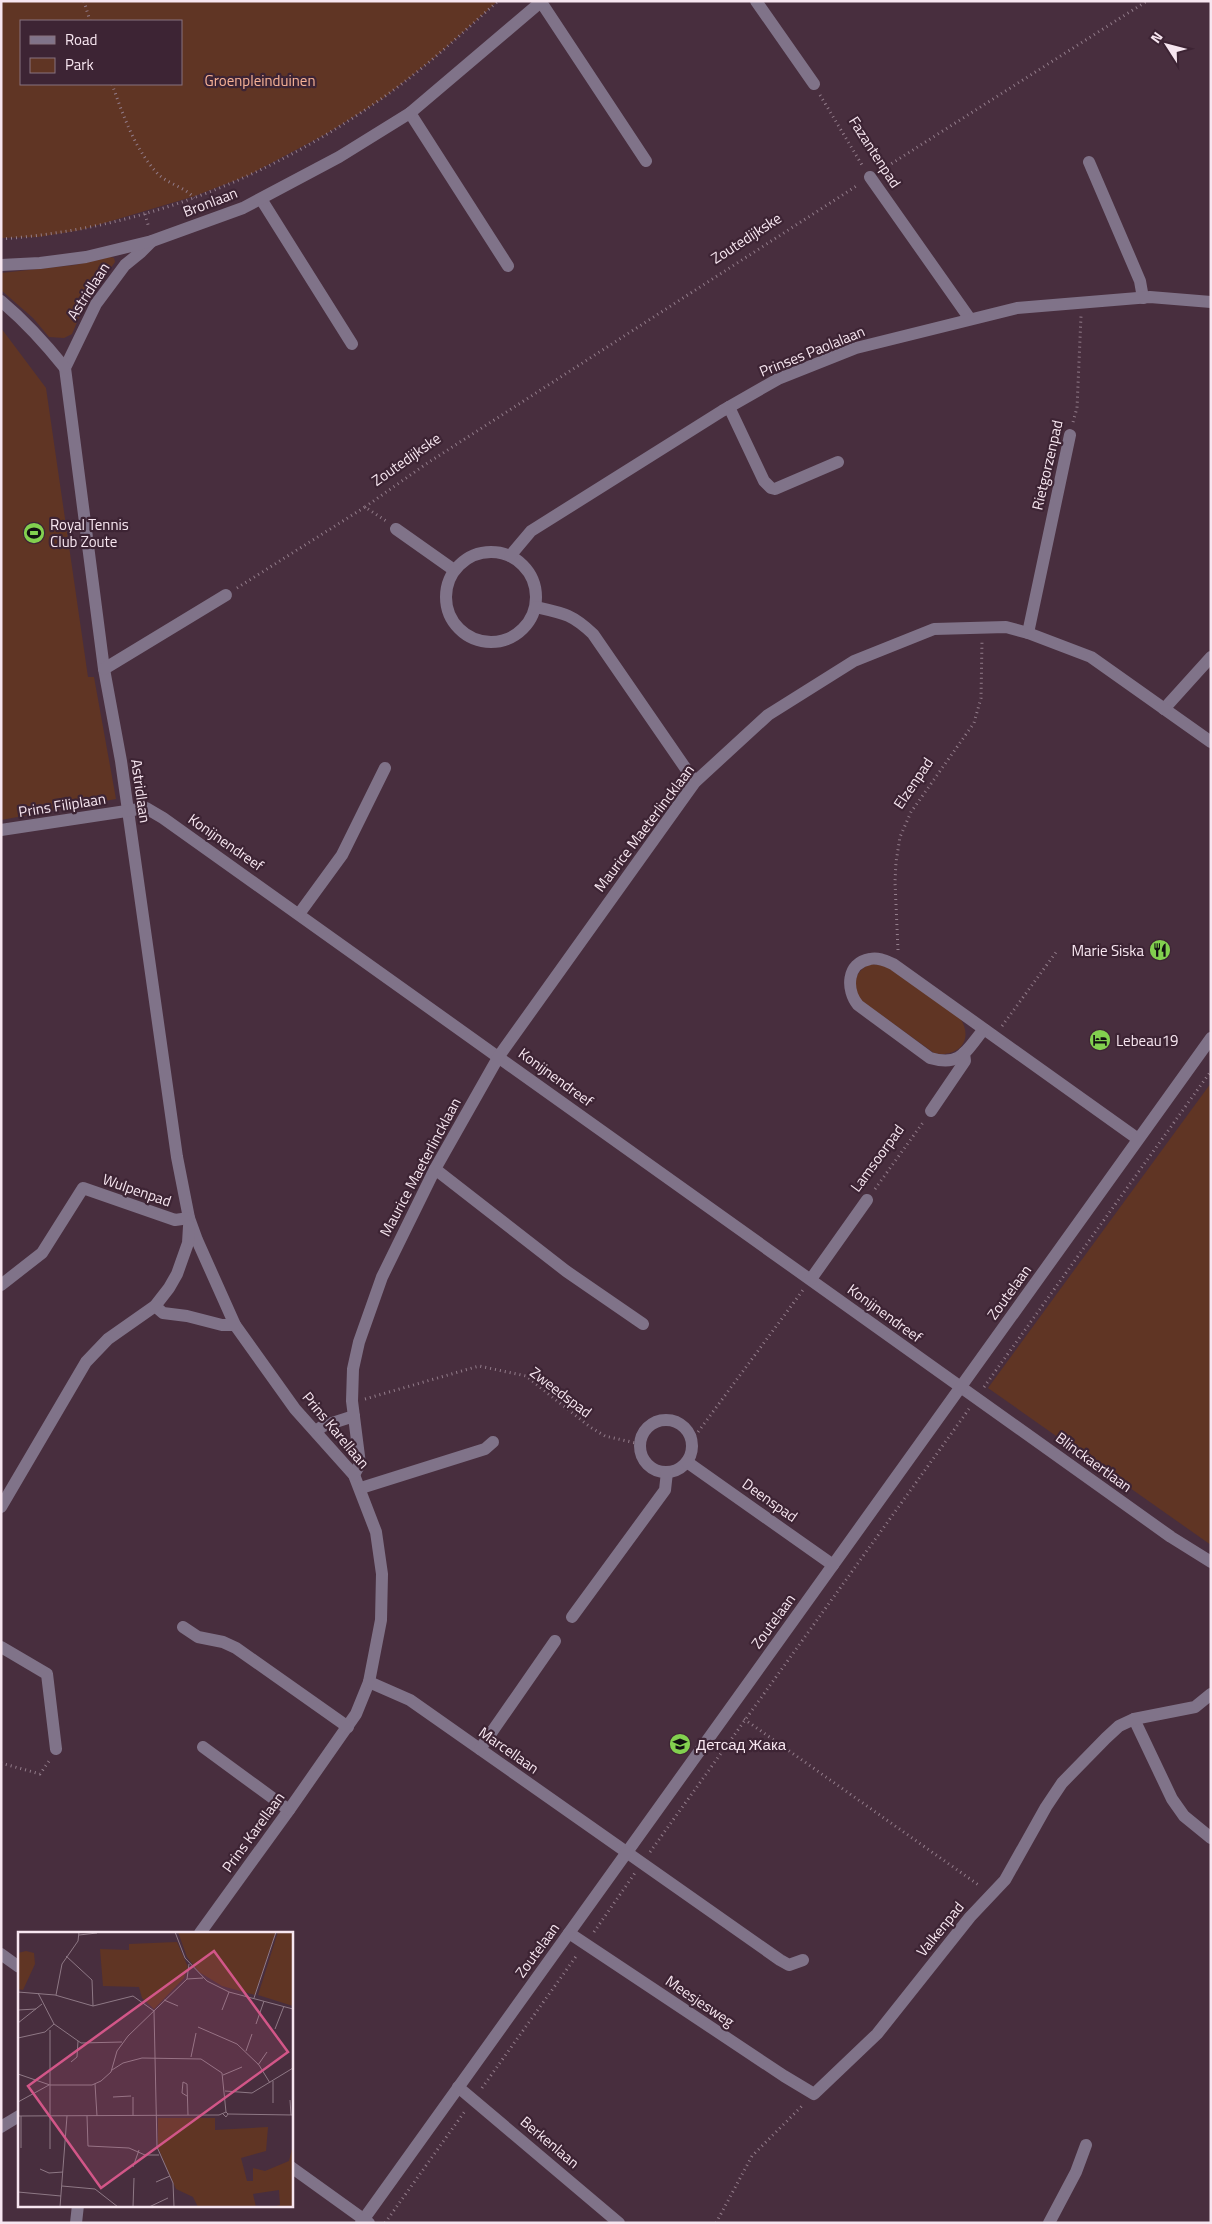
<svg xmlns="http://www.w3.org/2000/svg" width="1212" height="2224" font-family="'Titillium Web',sans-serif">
<rect width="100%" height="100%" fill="#482e3e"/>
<!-- green -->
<g fill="#603524" fill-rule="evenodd">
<path d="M1,1H498L434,58L382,99L326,134L249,175L195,196L81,230L38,237L1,238ZM21,21H181V84H21Z"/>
<polygon points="110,257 114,258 115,262 84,306 72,334 64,338 49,337 33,318 1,290 1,273 75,265"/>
<polygon points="1,328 46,388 88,677 94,677 116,799 1,820"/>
<path d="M871,964L886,966L960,1018C975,1041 957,1058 934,1053L862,1001C849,987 855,970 871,964Z"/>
<polygon points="1211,1083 1211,1545 988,1388"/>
</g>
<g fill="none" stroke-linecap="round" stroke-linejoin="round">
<!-- path -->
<g stroke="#937d8b" stroke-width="3" stroke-dasharray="1 4" stroke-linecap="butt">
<polyline points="84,1 90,21"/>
<path d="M112,84C123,115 135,150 158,174C168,184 185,187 194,198"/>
<polyline points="820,95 862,165"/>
<polyline points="883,169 1147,1"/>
<polyline points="145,214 149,228"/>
<path d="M1,239C141,229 267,179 381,99C423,70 460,35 498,1"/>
<polyline points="1073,422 1077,408 1081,316"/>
<polyline points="365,507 426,464 858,185"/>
<polyline points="237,588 365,507 386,521"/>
<polyline points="898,950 895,882 896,862 900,837 911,812 974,723 981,698 982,641"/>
<polyline points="1002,1026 1057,951"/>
<polyline points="875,1189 924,1121"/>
<polyline points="984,1387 1211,1071"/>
<polyline points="365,1399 479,1366 526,1376 590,1427 605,1436 640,1444"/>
<polyline points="691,1439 698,1432 803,1290"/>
<polyline points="744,1719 980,1886"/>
<polyline points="1,1763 40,1774 49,1761"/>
<polyline points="650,1852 969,1409"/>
<polyline points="594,1932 635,1873"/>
<polyline points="482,2088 577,1955"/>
<polyline points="385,2223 465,2111"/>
<polyline points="716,2223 752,2156 804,2104"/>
</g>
<!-- minor -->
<g stroke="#807389" stroke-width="12">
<polyline points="756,1 814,84"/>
<polyline points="541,2 646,161"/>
<polyline points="410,113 508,266"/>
<polyline points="1089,162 1140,281 1143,298"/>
<polyline points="870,177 970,319"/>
<polyline points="261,199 352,344"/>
<polyline points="152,241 141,252 125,265 96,304 65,368 104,669 121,761 177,1157 189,1218 197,1240 235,1325 295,1409 354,1475 376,1532 382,1574 381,1620 369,1682 356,1714 289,1810 200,1933"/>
<polyline points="1,265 40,263 86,257 152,241 243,208 339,157 410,113 542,1"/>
<path d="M1,301C26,322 45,343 65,368"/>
<polyline points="729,407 764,481 771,488 775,489 838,462"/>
<polyline points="396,529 454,570"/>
<circle cx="491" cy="597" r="45"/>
<polyline points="510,556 531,531 722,411 778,379 856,348 1017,308 1150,297 1211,302"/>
<path d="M536,607C563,613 572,614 593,634L695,782"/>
<polyline points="1028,633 1070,435"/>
<polyline points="104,669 226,595"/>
<polyline points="1164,709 1211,657"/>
<polyline points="1,830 146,808 163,818 1171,1537 1211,1562"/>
<polyline points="299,914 342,855 385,768"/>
<path d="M984,1029C966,1051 961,1067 930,1058L858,1005C846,990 846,963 870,959C878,957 886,961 893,964L1138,1139"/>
<polyline points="931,1111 965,1061 964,1053"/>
<polyline points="435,1169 566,1271 643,1324"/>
<polyline points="811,1279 867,1200"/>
<polyline points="1,1285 42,1253 83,1188 175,1220 189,1218"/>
<polyline points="155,1306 163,1313 187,1316 222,1325 235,1325"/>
<circle cx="666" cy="1446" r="26"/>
<polyline points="316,1431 323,1426 354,1416"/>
<polyline points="687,1462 833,1565"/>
<polyline points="354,1475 360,1464 352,1401 353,1369 359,1342 382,1277 435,1169 499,1056 695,782 768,715 854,661 934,629 1006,627 1028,633 1091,657 1211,742"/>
<polyline points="361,1488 485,1449 493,1442"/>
<polyline points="1,1507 86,1362 108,1339 155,1306 169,1288 177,1274 188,1243 189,1226"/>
<polyline points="572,1617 665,1490 667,1472"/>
<polyline points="183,1627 198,1637 223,1642 236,1648 348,1727"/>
<polyline points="1,1647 47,1674 56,1749"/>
<polyline points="369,1682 410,1700 780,1960 789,1965 803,1960"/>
<polyline points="1134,1719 1172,1799 1184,1816 1211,1838"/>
<polyline points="203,1747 289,1810"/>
<polyline points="480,1749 555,1641"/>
<polyline points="569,1933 784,2076 814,2094 877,2034 970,1917 1005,1880 1046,1807 1062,1783 1106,1738 1119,1726 1134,1719 1195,1707 1211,1694"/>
<polyline points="1,1954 19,1967"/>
<polyline points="458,2087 619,2223"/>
<polyline points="1,2127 19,2116"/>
<polyline points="291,2167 369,2223"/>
<polyline points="76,2223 78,2205"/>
<polyline points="361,2223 1211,1038"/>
<polyline points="1049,2223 1076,2172 1086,2145"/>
</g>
</g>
<!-- icons -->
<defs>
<g id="stadium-disc" transform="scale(1.125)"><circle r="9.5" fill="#82d04f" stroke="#3d2434"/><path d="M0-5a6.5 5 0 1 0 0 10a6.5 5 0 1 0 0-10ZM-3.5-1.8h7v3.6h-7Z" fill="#111"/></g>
<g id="restaurant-disc" transform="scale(1.125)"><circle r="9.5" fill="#82d04f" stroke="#3d2434"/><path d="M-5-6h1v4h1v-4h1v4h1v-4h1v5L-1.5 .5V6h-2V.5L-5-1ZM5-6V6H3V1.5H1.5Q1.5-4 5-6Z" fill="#111"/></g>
<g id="hotel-disc" transform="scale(1.125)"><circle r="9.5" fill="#82d04f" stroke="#3d2434"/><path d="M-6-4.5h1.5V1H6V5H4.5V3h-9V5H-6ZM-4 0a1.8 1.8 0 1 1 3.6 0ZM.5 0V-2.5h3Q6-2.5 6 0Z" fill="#111"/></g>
<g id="school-disc" transform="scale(1.125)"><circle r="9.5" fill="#82d04f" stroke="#3d2434"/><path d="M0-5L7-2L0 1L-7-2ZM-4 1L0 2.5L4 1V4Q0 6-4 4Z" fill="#111"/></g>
</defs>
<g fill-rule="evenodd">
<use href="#stadium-disc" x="34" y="533"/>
<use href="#restaurant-disc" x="1160" y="950"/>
<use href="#hotel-disc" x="1100" y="1040"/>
<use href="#school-disc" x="680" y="1744"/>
</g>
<g text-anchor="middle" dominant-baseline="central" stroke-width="4.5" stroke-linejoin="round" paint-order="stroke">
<!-- park labels -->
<g font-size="15" fill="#f7b296" stroke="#3d2434">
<text x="260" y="80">Groenpleinduinen</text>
</g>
<!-- street labels -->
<g font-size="15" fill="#f7e6f0" stroke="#3d2434">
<text transform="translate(875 152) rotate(57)">Fazantenpad</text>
<text transform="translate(210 202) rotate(-21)">Bronlaan</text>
<text transform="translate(746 238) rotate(-33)">Zoutedijkske</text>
<text transform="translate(88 291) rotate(-57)">Astridlaan</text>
<text transform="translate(812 351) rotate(-22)">Prinses Paolalaan</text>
<text transform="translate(406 459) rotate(-35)">Zoutedijkske</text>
<text transform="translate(1047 465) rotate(-77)">Rietgorzenpad</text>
<text transform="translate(913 783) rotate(-56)">Elzenpad</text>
<text transform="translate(141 791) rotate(82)">Astridlaan</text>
<text transform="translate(62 805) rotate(-9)">Prins Filiplaan</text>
<text transform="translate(644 828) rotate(-53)">Maurice Maeterlincklaan</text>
<text transform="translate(226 842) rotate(35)">Konijnendreef</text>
<text transform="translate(556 1077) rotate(36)">Konijnendreef</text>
<text transform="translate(877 1158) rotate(-54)">Lamsoorpad</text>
<text transform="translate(420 1167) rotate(-62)">Maurice Maeterlincklaan</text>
<text transform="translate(137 1190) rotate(19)">Wulpenpad</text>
<text transform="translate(1009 1292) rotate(-54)">Zoutelaan</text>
<text transform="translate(885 1313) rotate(36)">Konijnendreef</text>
<text transform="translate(561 1392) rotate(37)">Zweedspad</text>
<text transform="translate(336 1430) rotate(50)">Prins Karellaan</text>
<text transform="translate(1094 1462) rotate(36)">Blinckaertlaan</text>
<text transform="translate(770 1500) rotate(35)">Deenspad</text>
<text transform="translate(773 1621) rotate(-54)">Zoutelaan</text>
<text transform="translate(509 1750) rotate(35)">Marcellaan</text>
<text transform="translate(253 1832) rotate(-54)">Prins Karellaan</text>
<text transform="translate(940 1929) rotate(-51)">Valkenpad</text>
<text transform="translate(537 1950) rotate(-54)">Zoutelaan</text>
<text transform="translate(700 2001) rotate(34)">Meesjesweg</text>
<text transform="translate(550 2142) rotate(40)">Berkenlaan</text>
</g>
<!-- poi labels -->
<g font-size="15" fill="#f7e6f0" stroke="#3d2434" text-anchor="start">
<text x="50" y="524">Royal Tennis<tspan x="50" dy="17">Club Zoute</tspan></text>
<text x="1144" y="950" text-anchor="end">Marie Siska</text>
<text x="1116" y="1040">Lebeau19</text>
<text x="696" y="1744">Детсад Жака</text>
</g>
</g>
<!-- overview -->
<g transform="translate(18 1932)">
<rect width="275" height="275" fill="#482e3e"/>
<path d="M160,0H258L237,63L204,54L181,40L169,25ZM260,0H275V74L240,63ZM159,10L170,35L166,46L136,77L124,66L121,55L85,54L82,17L111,18V12ZM8,19L16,21L17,32L5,58L0,57V21ZM140,186H197V198L250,195L248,219L223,226L229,249H235V236L247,239L271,229L275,213V275H254L262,273L261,258L235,262L238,275H180L175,265L158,257L146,230L140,215Z" fill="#603524"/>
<path fill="none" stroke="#8e7885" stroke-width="1" d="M157,0L167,26L189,49L211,60L275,77M61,3L79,1M48,24L74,48L75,74M169,47L171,32M0,60L37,63L75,74L115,64L136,79M20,61L36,92M38,63L44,32L60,9L61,0M236,66L258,0M146,68L160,74M0,78L18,77M204,78L211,60M136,79L139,215L155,251L156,275M0,91L24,72M36,92L63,111L104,110M238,92L246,69M180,95L219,112L241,133L252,151M257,97L266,74M32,98V217M0,106L27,100L36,92M228,119L234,102M173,125L178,101M53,130L59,125L60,109M240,133L249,120M94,138L105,131L124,126L183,127L204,141L208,180M0,142L32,153H74L83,149L93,140L99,119L110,104L169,47L185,46M205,143L224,135M255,149V171M77,152L79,184M207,159L234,161L275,136M169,164L164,161L165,150L169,152L170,183M95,165L113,164M115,165V184M272,168L273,183M0,170L31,153M210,182L275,183M0,184L201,183L208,180L210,182L208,185L205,182M69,184L70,214L111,216L127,223H141M3,216V184M115,235L121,218M22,237L31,241L45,240M138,250L152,244M44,254L77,257L100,275M0,260L43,264M42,275L49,184M115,275L116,246M131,275L150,266"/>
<path fill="#d25688" fill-opacity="0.15" stroke="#d25688" stroke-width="2.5" d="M196,19L270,120L83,256L10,154Z"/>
<rect width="275" height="275" fill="none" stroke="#f7e6f0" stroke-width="2.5"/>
</g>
<!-- border -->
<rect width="1212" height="2224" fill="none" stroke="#f7e6f0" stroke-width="5"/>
<!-- legend -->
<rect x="20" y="20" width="162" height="65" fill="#3d2434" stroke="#87727f"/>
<rect x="30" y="36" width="25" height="8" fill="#807389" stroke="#87727f"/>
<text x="65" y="45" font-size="15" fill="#f7e6f0">Road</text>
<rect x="30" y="58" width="25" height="15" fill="#603524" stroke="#87727f"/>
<text x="65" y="70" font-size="15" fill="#f7e6f0">Park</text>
<!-- north arrow -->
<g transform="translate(1167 45) rotate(306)" stroke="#3d2434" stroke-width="4" paint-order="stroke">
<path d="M0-4L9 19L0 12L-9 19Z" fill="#f7e6f0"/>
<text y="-8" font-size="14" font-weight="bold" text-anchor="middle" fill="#f7e6f0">N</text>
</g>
</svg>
